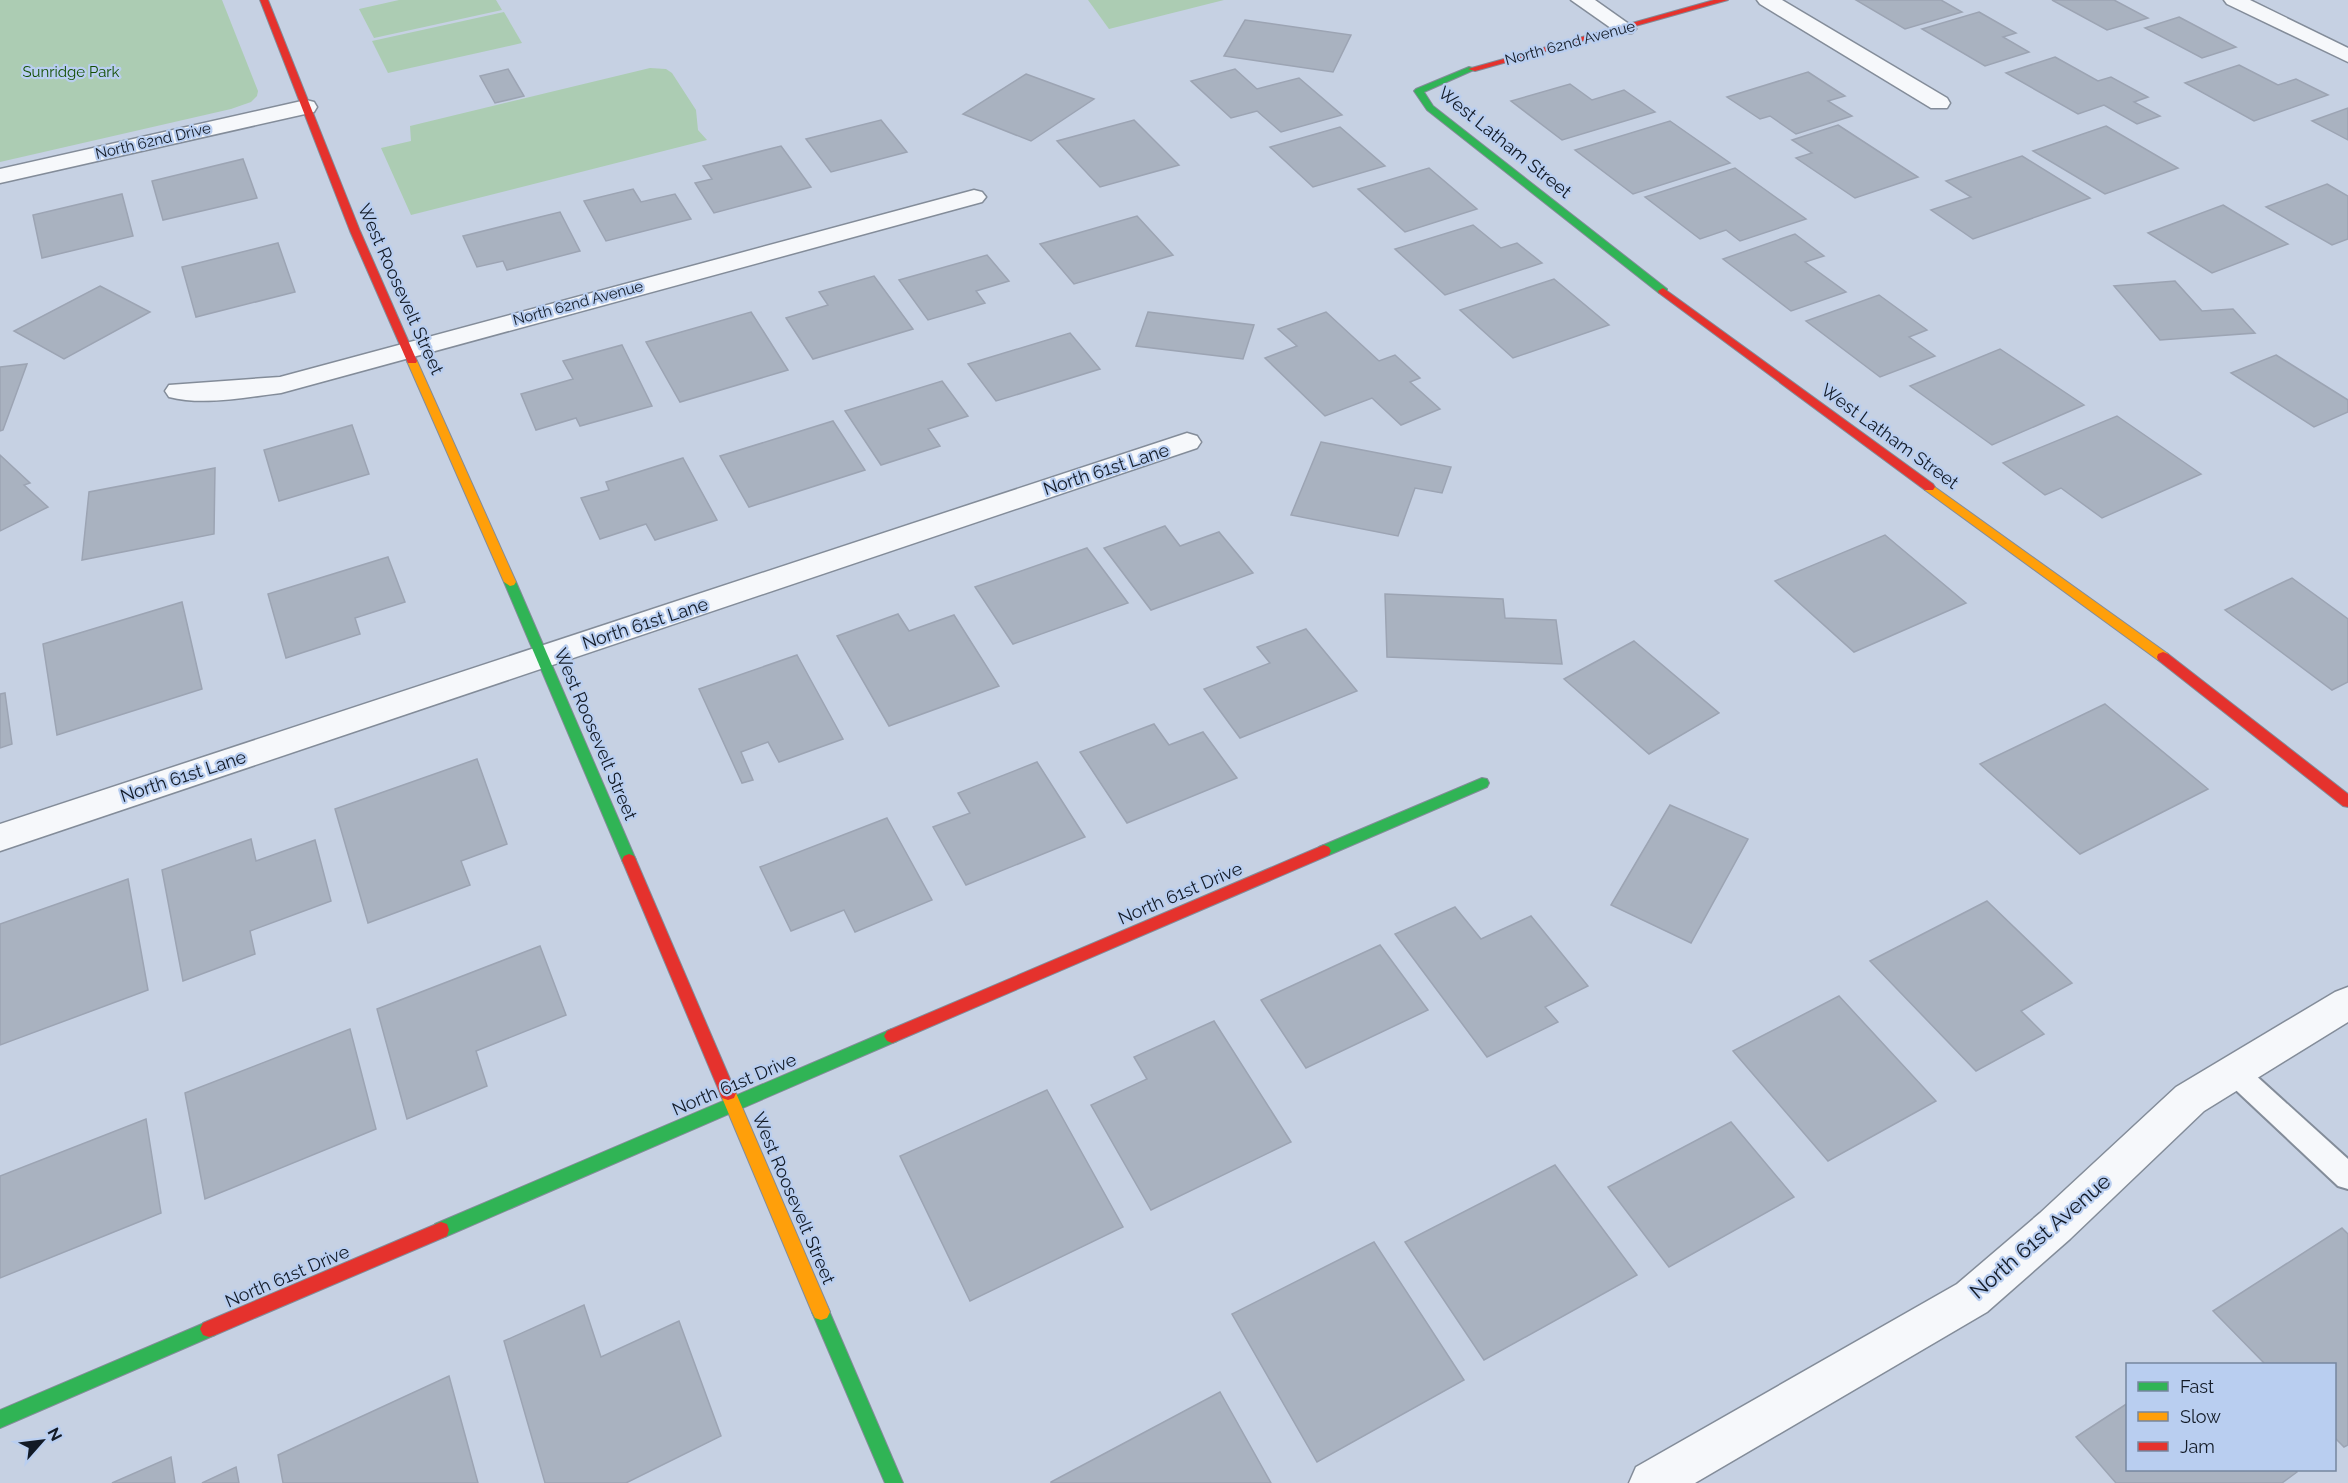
<svg xmlns="http://www.w3.org/2000/svg" width="2348" height="1483" font-family="Raleway,sans-serif">
<rect width="100%" height="100%" fill="#c6d1e3"/>
<!-- green -->
<g fill="#acccb3">
<polygon points="0,0 222,0 258,91 257,96 251,102 231,109 0,162"/>
<polygon points="399,0 496,0 502,10 374,38 359,9"/>
<polygon points="1088,0 1224,0 1109,29"/>
<polygon points="504,12 522,43 388,73 372,41"/>
<polygon points="650,68 666,69 672,73 696,110 698,130 707,140 411,215 381,148 411,141 410,126"/>
</g>
<!-- building -->
<g fill="#a9b2c0" stroke="#9ca4b3" stroke-width="1.5">
<polygon points="1856,0 1941,0 1962,12 1905,29"/>
<polygon points="2052,0 2114,0 2148,18 2107,30"/>
<polygon points="1979,12 2016,33 2003,37 2029,52 1985,66 1922,29"/>
<polygon points="2179,17 2236,47 2202,58 2145,28"/>
<polygon points="1245,20 1351,35 1333,72 1224,56"/>
<polygon points="2055,57 2098,81 2111,77 2148,97 2134,102 2160,116 2137,124 2104,105 2078,114 2006,73"/>
<polygon points="2239,65 2278,85 2296,79 2328,95 2254,121 2185,83"/>
<polygon points="508,69 524,96 495,103 480,76"/>
<polygon points="1235,69 1257,89 1299,78 1342,115 1281,132 1257,111 1231,118 1191,81"/>
<polygon points="1808,72 1845,96 1828,101 1852,116 1796,134 1770,116 1760,119 1727,97"/>
<polygon points="1026,74 1094,99 1031,141 963,114"/>
<polygon points="1570,84 1592,100 1624,90 1655,112 1562,140 1511,101"/>
<polygon points="2348,108 2348,140 2312,121"/>
<polygon points="881,120 907,152 831,172 806,139"/>
<polygon points="1134,120 1179,165 1100,187 1057,141"/>
<polygon points="1670,121 1730,163 1633,194 1575,150"/>
<polygon points="1838,125 1918,177 1855,198 1796,158 1812,153 1792,140"/>
<polygon points="2106,126 2178,168 2105,194 2033,151"/>
<polygon points="1340,127 1385,166 1313,187 1270,147"/>
<polygon points="781,146 811,187 714,213 695,183 712,179 703,166"/>
<polygon points="2022,156 2090,198 1973,239 1931,210 1971,197 1946,181"/>
<polygon points="243,159 257,198 163,220 152,181"/>
<polygon points="1429,168 1477,209 1405,232 1358,189"/>
<polygon points="1735,168 1806,219 1740,241 1726,230 1700,239 1645,197"/>
<polygon points="2327,184 2348,196 2348,239 2332,245 2266,207"/>
<polygon points="633,189 641,202 675,194 691,219 606,241 584,201"/>
<polygon points="122,194 133,236 42,258 33,215"/>
<polygon points="2223,205 2288,244 2212,273 2148,233"/>
<polygon points="560,212 580,251 507,270 503,261 477,267 463,236"/>
<polygon points="1137,216 1173,255 1074,284 1040,244"/>
<polygon points="1473,225 1501,248 1517,243 1542,263 1445,295 1395,249"/>
<polygon points="1795,234 1824,256 1805,262 1846,292 1791,311 1723,259"/>
<polygon points="278,243 295,292 196,317 182,267"/>
<polygon points="987,255 1009,281 976,291 985,303 928,320 899,280"/>
<polygon points="874,276 913,329 813,359 786,318 828,305 819,292"/>
<polygon points="1554,279 1609,325 1513,358 1460,310"/>
<polygon points="2175,281 2202,311 2233,309 2255,333 2160,340 2114,286"/>
<polygon points="100,286 150,312 64,359 14,331"/>
<polygon points="1879,295 1927,330 1909,337 1935,356 1880,377 1806,321"/>
<polygon points="751,312 788,370 680,402 646,342"/>
<polygon points="1148,312 1254,325 1243,359 1136,346"/>
<polygon points="1326,312 1379,361 1395,355 1420,378 1410,382 1440,409 1401,425 1372,398 1325,416 1265,358 1297,346 1278,329"/>
<polygon points="1070,333 1100,369 996,401 968,364"/>
<polygon points="622,345 652,406 580,426 576,418 536,430 521,394 573,379 563,361"/>
<polygon points="2000,349 2084,405 1992,445 1910,386"/>
<polygon points="2276,355 2348,400 2348,412 2314,427 2231,373"/>
<polygon points="27,364 3,430 0,431 0,367"/>
<polygon points="942,381 968,416 928,429 940,446 881,465 845,411"/>
<polygon points="2117,416 2201,474 2102,518 2061,488 2045,495 2003,463"/>
<polygon points="833,421 865,470 749,507 720,456"/>
<polygon points="352,425 369,474 279,501 264,450"/>
<polygon points="1321,442 1451,467 1442,493 1415,488 1398,536 1291,515"/>
<polygon points="0,455 30,483 24,485 48,507 0,531"/>
<polygon points="683,458 717,520 655,540 646,524 600,539 581,498 609,490 606,482"/>
<polygon points="215,468 214,534 82,560 89,492"/>
<polygon points="1165,526 1180,546 1219,532 1253,573 1151,610 1104,548"/>
<polygon points="1885,535 1966,603 1854,652 1775,581"/>
<polygon points="1087,548 1128,603 1013,644 975,587"/>
<polygon points="388,557 405,602 355,618 360,634 286,658 268,594"/>
<polygon points="2292,578 2348,619 2348,682 2332,690 2225,610"/>
<polygon points="1385,594 1503,599 1505,618 1556,620 1562,664 1387,657"/>
<polygon points="182,602 202,689 57,735 43,644"/>
<polygon points="898,614 909,631 954,615 999,686 889,726 837,636"/>
<polygon points="1306,629 1357,691 1240,738 1204,689 1270,663 1257,647"/>
<polygon points="1634,641 1719,713 1649,754 1564,679"/>
<polygon points="797,655 843,739 779,762 768,742 741,752 753,780 742,783 699,689"/>
<polygon points="5,693 12,744 0,748 0,694"/>
<polygon points="2105,704 2208,789 2080,854 1980,764"/>
<polygon points="1154,724 1169,745 1203,732 1237,778 1127,823 1080,752"/>
<polygon points="477,759 507,844 461,861 470,885 368,923 335,809"/>
<polygon points="1037,762 1085,837 966,885 933,827 970,813 958,793"/>
<polygon points="1670,805 1748,839 1691,943 1611,905"/>
<polygon points="887,818 932,900 855,932 844,910 791,931 760,867"/>
<polygon points="251,839 256,861 315,840 331,901 250,931 255,954 183,981 162,870"/>
<polygon points="128,879 148,990 0,1045 0,924"/>
<polygon points="1987,901 2072,983 2021,1011 2044,1034 1976,1071 1870,961"/>
<polygon points="1455,907 1481,939 1531,916 1588,986 1545,1007 1558,1022 1487,1057 1395,934"/>
<polygon points="1380,945 1428,1010 1306,1068 1261,1000"/>
<polygon points="540,946 566,1015 476,1051 487,1086 407,1119 377,1009"/>
<polygon points="1839,996 1936,1101 1828,1161 1733,1051"/>
<polygon points="1214,1021 1291,1142 1151,1210 1091,1105 1147,1079 1134,1057"/>
<polygon points="350,1029 376,1129 205,1199 185,1093"/>
<polygon points="1047,1090 1123,1227 970,1301 900,1156"/>
<polygon points="146,1119 161,1213 0,1278 0,1176"/>
<polygon points="1731,1122 1794,1197 1669,1267 1608,1187"/>
<polygon points="1555,1165 1637,1275 1484,1360 1405,1242"/>
<polygon points="2342,1228 2348,1234 2348,1445 2344,1447 2334,1437 2334,1364 2265,1364 2213,1311"/>
<polygon points="1374,1242 1464,1380 1317,1462 1232,1314"/>
<polygon points="584,1305 601,1357 679,1321 721,1436 626,1483 545,1483 504,1341"/>
<polygon points="449,1376 478,1483 283,1483 278,1455"/>
<polygon points="1220,1392 1271,1483 1051,1483 1051,1482"/>
<polygon points="2128,1403 2128,1470 2295,1470 2297,1472 2282,1483 2116,1483 2076,1437"/>
<polygon points="171,1457 175,1483 112,1483"/>
<polygon points="236,1467 239,1483 202,1483"/>
</g>
<g fill="none" stroke-linecap="round" stroke-linejoin="round">
<!-- lane casing -->
<g stroke="#838c99" stroke-width="4">
<polygon id="lane" points="2233,1060 2242,1063 2348,1159 2348,1189 2338,1186 2224,1079 2220,1071 2224,1063"/>
</g>
<!-- street casing -->
<g stroke="#838c99" stroke-width="3">
<g id="street">
<polygon points="1571,0 1595,0 1636,29 1632,33 1618,33"/>
<polygon points="1757,0 1782,0 1947,98 1950,103 1947,108 1931,108 1760,4"/>
<polygon points="2224,0 2250,0 2348,48 2348,62 2227,4"/>
<polygon points="306,100 314,102 317,107 314,112 0,183 0,169"/>
<path d="M974,190L982,192L986,197L982,202L281,393C246,397 204,406 169,397L165,391L169,385L280,377Z"/>
<polygon points="1187,433 1197,436 1201,442 1197,448 0,851 0,824"/>
<polygon points="2348,987 2348,1022 2204,1111 2070,1239 1987,1312 1695,1483 1629,1483 1636,1467 1957,1284 2040,1213 2176,1087 2335,992"/>
</g>
</g>
<!-- fast casing -->
<g stroke="#838c99" stroke-width="2">
<g id="fast">
<polygon points="1469,67 1476,69 1424,92 1433,106 1667,289 1667,293 1659,293 1427,110 1414,91 1416,89"/>
<polygon points="510,578 516,582 636,860 634,864 624,864 622,860 504,582"/>
<polygon points="1482,778 1487,779 1489,783 1487,787 1329,855 1319,855 1317,851 1319,847"/>
<polygon points="892,1029 897,1031 900,1036 897,1041 447,1236 441,1238 435,1236 433,1230 435,1224"/>
<polygon points="821,1304 827,1306 903,1483 885,1483 812,1312 815,1306"/>
<polygon points="209,1321 215,1323 218,1329 215,1335 0,1428 0,1410"/>
</g>
</g>
<!-- slow casing -->
<g stroke="#838c99" stroke-width="2">
<g id="slow">
<polygon points="412,358 417,361 516,582 514,585 510,586 504,582 407,361"/>
<polygon points="1929,483 2168,654 2169,657 2168,660 2158,660 1925,490 1923,487"/>
<polygon points="728,1086 734,1088 736,1093 830,1312 827,1318 821,1320 815,1318 812,1312 720,1093 722,1088"/>
</g>
</g>
<!-- jam casing -->
<g stroke="#838c99" stroke-width="2">
<g id="jam">
<polygon points="260,0 268,0 360,231 417,361 416,363 408,363 407,361 350,231"/>
<polygon points="1714,0 1728,0 1475,71 1468,69"/>
<polygon points="1663,288 1933,484 1935,487 1933,490 1925,490 1659,293 1658,291"/>
<polygon points="2163,652 2168,654 2348,794 2348,807 2343,806 2158,660 2157,657 2158,654"/>
<polygon points="1324,845 1329,847 1331,851 1329,855 897,1041 892,1043 887,1041 884,1036 887,1031"/>
<polygon points="629,854 634,856 636,860 736,1093 734,1098 728,1100 722,1098 720,1093 622,860 624,856"/>
<polygon points="441,1222 447,1224 449,1230 447,1236 215,1335 209,1337 203,1335 200,1329 203,1323"/>
</g>
</g>
<!-- lane -->
<use href="#lane" fill="#f6f8fb" fill-rule="evenodd"/>
<!-- street -->
<use href="#street" fill="#f6f8fb" fill-rule="evenodd"/>
<!-- fast -->
<use href="#fast" fill="#30b455" fill-rule="evenodd"/>
<!-- slow -->
<use href="#slow" fill="#ff9f0a" fill-rule="evenodd"/>
<!-- jam -->
<use href="#jam" fill="#e5322d" fill-rule="evenodd"/>
</g>
<g text-anchor="middle" dominant-baseline="central" stroke-width="4.5" stroke-linejoin="round" paint-order="stroke">
<!-- far-street labels -->
<g font-size="15" fill="#121a26" stroke="#b9cef0">
<text transform="translate(1570 43) rotate(-15)">North 62nd Avenue</text>
<text transform="translate(153 141) rotate(-13)">North 62nd Drive</text>
<text transform="translate(578 303) rotate(-15)">North 62nd Avenue</text>
</g>
<!-- far-park labels -->
<g font-size="15" fill="#144f03" stroke="#b9cef0">
<text x="71" y="72">Sunridge Park</text>
</g>
<!-- street labels -->
<g font-size="18" fill="#121a26" stroke="#b9cef0">
<text transform="translate(1505 142) rotate(39)">West Latham Street</text>
<text transform="translate(401 289) rotate(66)">West Roosevelt Street</text>
<text transform="translate(1890 436) rotate(36)">West Latham Street</text>
<text transform="translate(1106 469) rotate(-18)">North 61st Lane</text>
<text transform="translate(645 623) rotate(-18)">North 61st Lane</text>
<text transform="translate(596 734) rotate(67)">West Roosevelt Street</text>
<text transform="translate(183 776) rotate(-18)">North 61st Lane</text>
<text transform="translate(1180 893) rotate(-23)">North 61st Drive</text>
<text transform="translate(734 1084) rotate(-23)">North 61st Drive</text>
<text transform="translate(794 1198) rotate(67)">West Roosevelt Street</text>
<text transform="translate(287 1276) rotate(-23)">North 61st Drive</text>
</g>
<!-- near-street labels -->
<g font-size="21" fill="#121a26" stroke="#b9cef0">
<text transform="translate(2040 1236) rotate(-41)">North 61st Avenue</text>
</g>
</g>
<!-- legend -->
<rect x="2126" y="1363" width="210" height="108" fill="#b9cef0" stroke="#76869f" stroke-width="1.5"/>
<rect x="2138" y="1382" width="30" height="9" fill="#30b455" stroke="#76869f" stroke-width="1.5"/>
<text x="2180" y="1393" font-size="18" fill="#121a26">Fast</text>
<rect x="2138" y="1412" width="30" height="9" fill="#ff9f0a" stroke="#76869f" stroke-width="1.5"/>
<text x="2180" y="1423" font-size="18" fill="#121a26">Slow</text>
<rect x="2138" y="1442" width="30" height="9" fill="#e5322d" stroke="#76869f" stroke-width="1.5"/>
<text x="2180" y="1453" font-size="18" fill="#121a26">Jam</text>
<!-- north arrow -->
<g transform="translate(42 1441) rotate(62)" stroke="#b9cef0" stroke-width="4.5" paint-order="stroke">
<path d="M0-4.5L10 22L0 15L-10 22Z" fill="#121a26"/>
<text y="-9" font-size="16" font-weight="bold" text-anchor="middle" fill="#121a26">N</text>
</g>
</svg>
